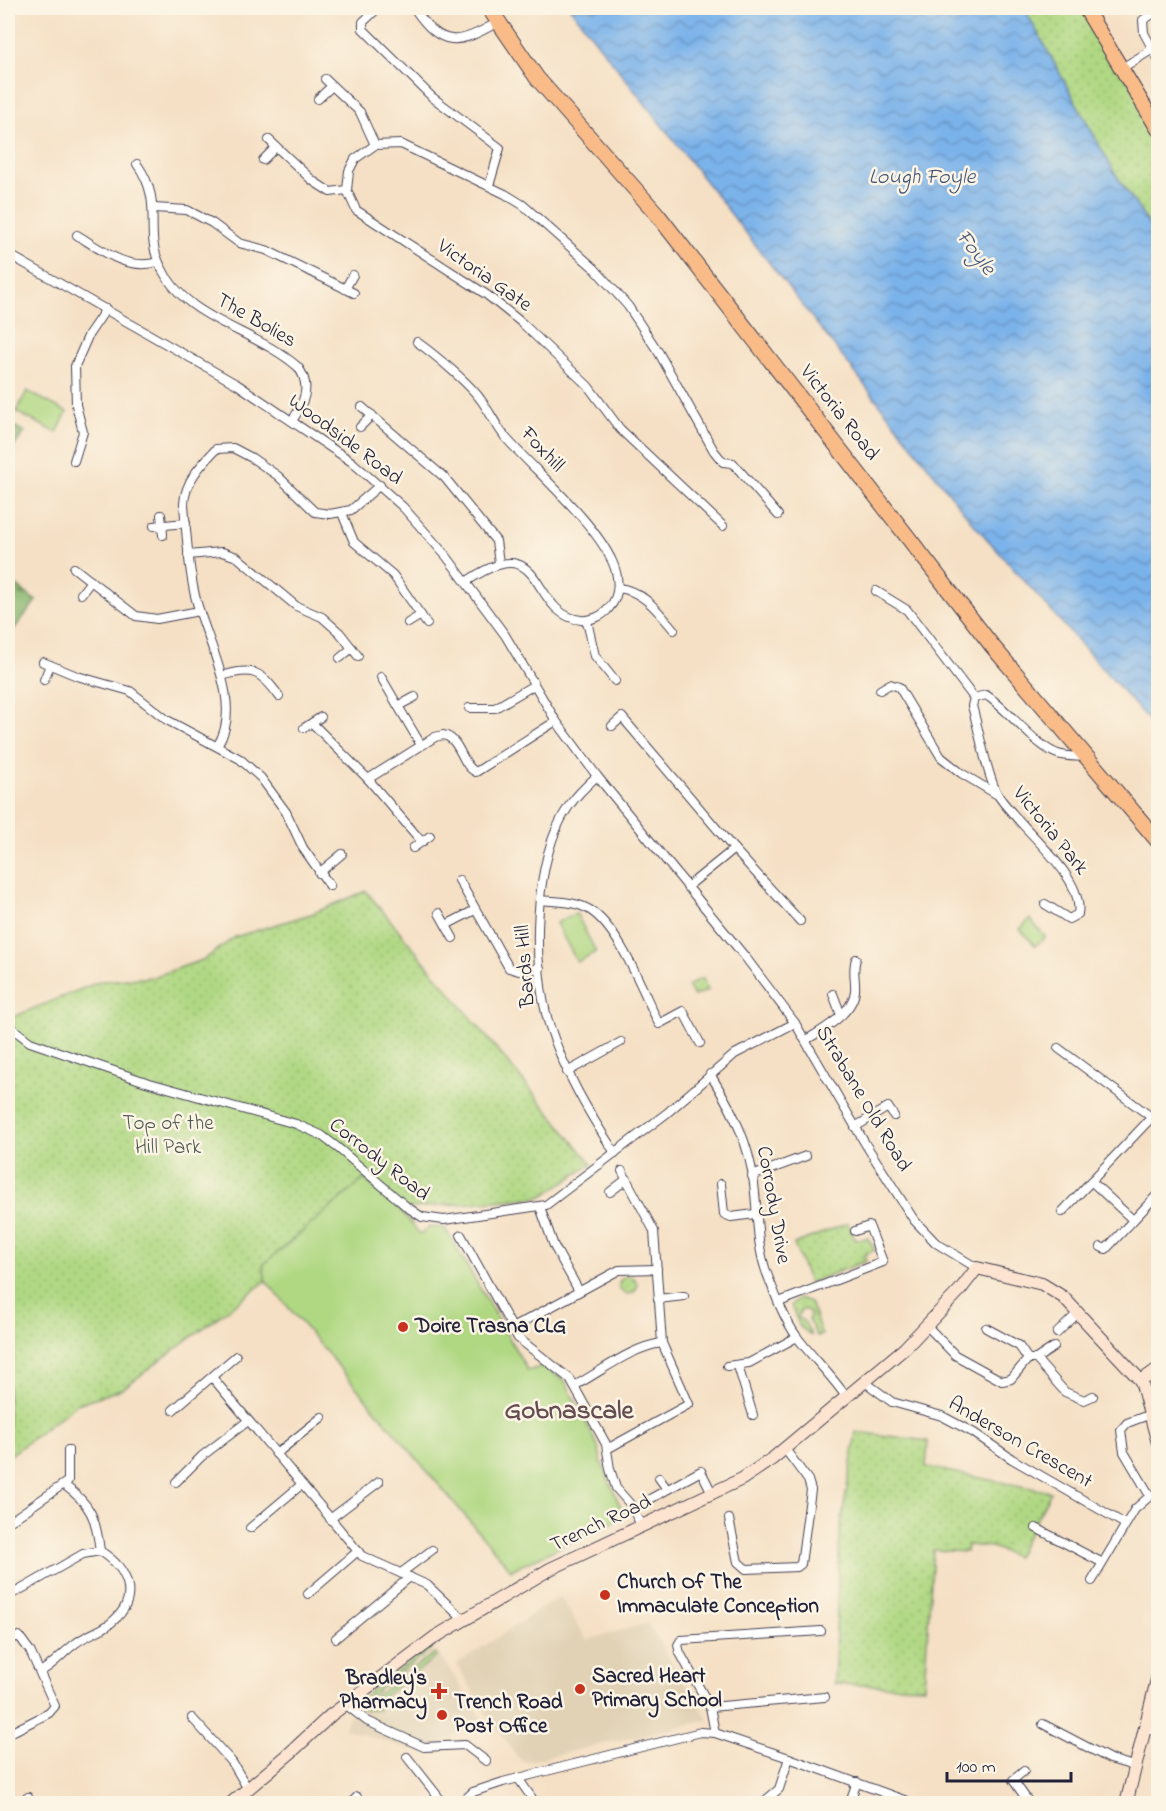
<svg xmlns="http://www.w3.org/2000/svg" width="1166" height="1811" font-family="'Indie Flower',sans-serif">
<defs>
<pattern id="green-dots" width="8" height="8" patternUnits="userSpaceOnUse" patternTransform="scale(1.5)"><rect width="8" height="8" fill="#b0d883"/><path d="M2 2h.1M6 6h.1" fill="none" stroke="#97b972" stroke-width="1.8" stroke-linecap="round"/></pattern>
<pattern id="forest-firs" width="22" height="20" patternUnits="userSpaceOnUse" patternTransform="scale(1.5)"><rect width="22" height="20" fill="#8cb871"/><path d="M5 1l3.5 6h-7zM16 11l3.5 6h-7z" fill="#72955e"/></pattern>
<pattern id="water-waves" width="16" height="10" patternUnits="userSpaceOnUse" patternTransform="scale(1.5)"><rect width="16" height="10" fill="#7ab2ea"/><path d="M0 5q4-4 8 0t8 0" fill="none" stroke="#6490bf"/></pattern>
</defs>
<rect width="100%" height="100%" fill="#fcf5e5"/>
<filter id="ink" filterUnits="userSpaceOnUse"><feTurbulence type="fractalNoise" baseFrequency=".0167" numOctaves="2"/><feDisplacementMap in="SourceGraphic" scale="12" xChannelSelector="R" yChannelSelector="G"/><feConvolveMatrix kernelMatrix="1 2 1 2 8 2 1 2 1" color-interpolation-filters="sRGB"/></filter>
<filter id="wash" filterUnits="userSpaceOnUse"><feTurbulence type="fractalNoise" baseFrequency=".008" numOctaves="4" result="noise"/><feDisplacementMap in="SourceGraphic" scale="24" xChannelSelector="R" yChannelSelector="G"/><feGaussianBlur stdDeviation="1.35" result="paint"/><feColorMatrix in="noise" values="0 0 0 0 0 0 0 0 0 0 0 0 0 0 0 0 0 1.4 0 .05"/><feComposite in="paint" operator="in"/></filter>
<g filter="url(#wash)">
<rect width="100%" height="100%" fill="#f5e0c5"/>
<!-- built -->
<g fill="#e1d2b5">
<polygon points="560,1596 587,1640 647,1623 708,1720 525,1762 520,1760 488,1717 457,1664"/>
<polygon points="437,1651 481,1718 426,1754 343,1728 349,1717"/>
</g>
<!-- green -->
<g fill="url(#green-dots)" stroke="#697d5f" stroke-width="1.5">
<polygon points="1024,8 1085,8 1158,129 1158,239 1113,170"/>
<polygon points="366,891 592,1164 541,1197 399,1209 364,1179 263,1265 266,1281 122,1389 77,1404 8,1457 8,1019 101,981 153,977 205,959 235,937 311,914"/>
<polygon points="700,979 703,979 708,990 694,996 688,986"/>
<polygon points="848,1223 855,1240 868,1238 875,1250 864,1255 866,1261 809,1283 794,1244"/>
<circle cx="628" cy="1285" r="9"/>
<polygon points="799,1298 810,1302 822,1335 817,1336 809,1321 810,1313 807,1310 801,1310 798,1317 805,1323 812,1336 800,1327 791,1306"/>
<polygon points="856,1432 928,1441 926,1467 1051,1492 1016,1557 992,1547 967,1545 966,1552 933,1550 924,1687 834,1684 840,1531"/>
<polygon points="430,1646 435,1646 359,1705 359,1700"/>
<polygon points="434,1653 436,1657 373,1704 378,1710 365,1710 361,1707"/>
</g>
<!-- forest -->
<g fill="url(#forest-firs)" stroke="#576d56" stroke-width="1.5">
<polygon points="8,423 25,432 8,454"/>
<polygon points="8,579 36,601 8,637"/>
</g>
<!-- pitch -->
<g fill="#b0d883" stroke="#697d5f" stroke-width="1.5">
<polygon points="27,391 67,412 57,433 16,412"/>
<polygon points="576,913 596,952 577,962 556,923"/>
<polygon points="1030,919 1045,937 1035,946 1020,929"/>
<polygon points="364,1179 399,1209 421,1235 429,1227 445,1228 528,1371 542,1366 565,1381 598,1446 602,1464 625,1517 511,1570 266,1281 263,1265"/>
</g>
<!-- water -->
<polygon fill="url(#water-waves)" stroke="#4e6a92" stroke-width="1.5" points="570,8 1024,8 1113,170 1158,239 1158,731 971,521"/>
</g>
<g filter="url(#ink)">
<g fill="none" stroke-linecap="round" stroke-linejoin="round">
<!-- street casing -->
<g stroke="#423e50" stroke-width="10">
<g id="street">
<polyline points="378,8 363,22 363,29 432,97 500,148 489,186"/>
<path d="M414,8C442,49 458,45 498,22"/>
<polyline points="1156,12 1143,20 1144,33 1158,59"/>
<polyline points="1122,68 1153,49"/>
<polyline points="325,79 360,112 375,145"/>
<polyline points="318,99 332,86"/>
<polyline points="269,140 313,181 330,192 347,190"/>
<polyline points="263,160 276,147"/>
<path d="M137,164C165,204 143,230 160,265C185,321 255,329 298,367C312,386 304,403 292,421"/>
<polyline points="154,208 187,210 212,223 239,243 266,250 354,293"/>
<path d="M77,235C103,251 127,271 158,262"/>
<polyline points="8,254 238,385 352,462 403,507 447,557 505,635 556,721 597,776 746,958 795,1023 866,1145 914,1220 936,1243 977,1268"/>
<polyline points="345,289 353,275"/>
<path d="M417,342C434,354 469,383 481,400C490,412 496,426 506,438C537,473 593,520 612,561C619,576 621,595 609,608C603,616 591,621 581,620C527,614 548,525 466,582"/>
<polyline points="362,407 445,478 496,541 499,563"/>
<polyline points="360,427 372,415"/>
<polyline points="74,461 83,432 76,405 75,366 89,334 106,309"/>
<polyline points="342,513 354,542 393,575 427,624"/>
<polyline points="161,515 163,535"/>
<polyline points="154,526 186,523"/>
<polyline points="723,526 620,429 588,386 522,323 487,295 356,210 347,190 349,171 355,159 375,145 401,144 505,194 523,205 594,268 628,306 659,353 714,451 723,462 733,463 778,515"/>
<polyline points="188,555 222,552 237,557 296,606 322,617 340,633 358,656"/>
<polyline points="74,568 136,616 157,619 199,611"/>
<path d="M618,588C644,591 658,611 674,630"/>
<path d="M876,591L907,610L974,698L986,695C1008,709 1036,747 1058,754C1066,757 1077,756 1086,757"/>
<polyline points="81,594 91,581"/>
<polyline points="587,621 595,656 615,681"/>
<polyline points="408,623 421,615"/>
<polyline points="340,658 352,648"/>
<polyline points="43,662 77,676 130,691 167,720 240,759 261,778 286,812 303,848 330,886"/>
<path d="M222,676C252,667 260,670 279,696"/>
<polyline points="381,677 421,745"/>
<polyline points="44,680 50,665"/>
<polyline points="880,690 890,684 899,687 941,757 961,773 996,794"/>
<path d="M974,698L972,706C978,726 988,780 998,795C1018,827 1085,875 1078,914L1069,919L1045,904"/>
<polyline points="398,706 415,697"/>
<polyline points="469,708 495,708 534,685"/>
<polyline points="312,723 368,779 422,842"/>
<polyline points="612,726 622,717 734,849"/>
<polyline points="304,728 321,717"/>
<path d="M218,745C245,701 203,637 194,591C188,562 186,533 184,504C185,481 201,465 216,449L233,448L252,458L278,476L315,512L330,514L351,510L380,485"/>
<path d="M597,776C587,785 576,796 569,806C533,856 531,967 549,1024C564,1071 588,1112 615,1153"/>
<path d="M368,779L435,737L443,735C461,738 461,766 476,772L556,721"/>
<polyline points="413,848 430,836"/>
<polyline points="319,873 342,854"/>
<polyline points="459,880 509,968 519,971 540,968"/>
<polyline points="687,887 734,849 800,921"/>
<path d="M540,900C556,902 576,901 590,910C620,929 643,992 659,1024L683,1011L700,1043"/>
<polyline points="439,913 453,938"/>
<polyline points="446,925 475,910"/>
<polyline points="833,994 841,1015"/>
<polyline points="8,1025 30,1042 146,1082 296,1124 321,1135 338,1148 407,1207 422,1217 444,1220 546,1205 667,1113 735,1054 795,1023"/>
<path d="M806,1040C823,1030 853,1013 855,991C856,980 852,970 856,959"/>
<polyline points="1058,1048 1158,1122"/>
<polyline points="567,1072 621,1042"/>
<path d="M710,1074C728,1103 744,1132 751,1166C759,1201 754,1236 766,1271C774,1292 784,1319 797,1337C813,1358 832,1376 847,1398"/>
<polyline points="855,1127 888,1107 894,1116"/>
<polyline points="752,1176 806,1156"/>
<polyline points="1091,1181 1133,1220"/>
<polyline points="721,1184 724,1214 731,1217 755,1214"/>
<polyline points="610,1192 627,1179"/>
<polyline points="540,1207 554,1246 579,1291"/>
<polyline points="1062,1212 1152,1117"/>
<polyline points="461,1235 518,1338 570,1379 606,1444 610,1469 616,1488 630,1504 641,1525"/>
<polyline points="1101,1247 1106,1249 1158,1194"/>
<polyline points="658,1299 684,1296"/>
<polyline points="779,1302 883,1262 869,1226 855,1231"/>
<polyline points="926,1325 955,1355 1002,1381 1011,1379 1028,1359"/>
<polyline points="512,1328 619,1270 657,1269"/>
<polyline points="986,1328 1019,1346 1028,1359 1036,1359 1065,1392 1084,1400 1093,1396"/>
<polyline points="1057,1333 1078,1313"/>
<polyline points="1036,1359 1054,1347"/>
<polyline points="727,1366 749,1363 797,1337"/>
<polyline points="738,1366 753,1415"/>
<polyline points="212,1377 362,1556 427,1585 464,1620"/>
<polyline points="865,1382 892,1402 942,1416 974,1433 1012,1459 1125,1524"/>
<path d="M574,1386C601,1372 631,1347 662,1343"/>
<polyline points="173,1410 236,1356"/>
<polyline points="607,1449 689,1404 662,1343 654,1231 622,1171"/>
<polyline points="276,1454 322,1417"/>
<polyline points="659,1478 667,1489"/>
<polyline points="176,1482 202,1456 248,1421"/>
<path d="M64,1485C91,1504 96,1518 100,1551"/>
<polyline points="650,1499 701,1471 712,1493"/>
<polyline points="330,1519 379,1482"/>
<polyline points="729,1519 738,1562 746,1569 797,1567 801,1564 811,1490 808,1480 785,1449"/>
<polyline points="12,1520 68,1481 68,1450"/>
<polyline points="250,1528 301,1485"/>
<polyline points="1036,1528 1101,1562"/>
<polyline points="401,1573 432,1550"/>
<polyline points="1092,1581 1135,1509 1150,1496 1124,1452 1121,1430 1127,1423 1151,1414"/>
<path d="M8,1590L11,1594L18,1591L83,1554L100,1551C128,1568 141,1598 112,1622C102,1631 87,1634 76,1643C62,1653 56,1663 40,1672"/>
<polyline points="308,1594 358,1551"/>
<polyline points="336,1638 410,1577"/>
<polyline points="8,1640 19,1636 30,1651 55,1706 49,1713 8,1734"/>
<polyline points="345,1704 367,1721 424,1747 465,1745 486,1761"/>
<polyline points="710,1707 825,1697"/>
<polyline points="192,1718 232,1762 248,1789"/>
<polyline points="1043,1724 1110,1759 1137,1767"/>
<polyline points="1147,1727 1158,1732"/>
<polyline points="715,1733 710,1707 680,1653 678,1645 681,1640 821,1631"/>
<polyline points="407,1757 444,1804"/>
<polyline points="1024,1771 1013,1780 1030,1804"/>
<polyline points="518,1778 536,1804"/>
<polyline points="243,1793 252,1804"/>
<polyline points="18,1804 28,1797"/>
<polyline points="350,1804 357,1797"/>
<polyline points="460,1804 473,1792 503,1782 701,1732 715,1733 789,1758 915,1804"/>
<polyline points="761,1804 779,1789 789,1758"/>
<polyline points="849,1804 857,1782"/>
</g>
</g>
<!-- secondary casing -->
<g stroke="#423e50" stroke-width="14">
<g id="secondary">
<polyline points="1141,1381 1158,1369"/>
<polyline points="230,1804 289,1754 331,1715 435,1637 550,1569 742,1479 772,1459 905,1348 960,1290 977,1268 1042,1284 1063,1297 1141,1381 1158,1443"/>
<polyline points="1126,1804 1158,1676"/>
</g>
</g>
<!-- primary casing -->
<g stroke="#423e50" stroke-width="16">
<polyline id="primary" points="1085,8 1158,129"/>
</g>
<!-- highway casing -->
<g stroke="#423e50" stroke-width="17">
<polyline id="highway" points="489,8 537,78 657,214 993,647 1158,841"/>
</g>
<!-- street -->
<use href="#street" stroke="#fff" stroke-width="8"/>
<!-- secondary -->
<use href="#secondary" stroke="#fde4d0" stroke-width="12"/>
<!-- primary -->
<use href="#primary" stroke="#f9bc89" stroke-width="14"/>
<!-- highway -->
<use href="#highway" stroke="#f9bc89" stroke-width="15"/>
</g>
</g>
<!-- markers -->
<g fill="#c8321e" stroke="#fcf5e5" stroke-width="2">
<circle cx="403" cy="1327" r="6"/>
<circle cx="605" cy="1595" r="6"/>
<circle cx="580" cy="1689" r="6"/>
<path d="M436 1682h6v6h6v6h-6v6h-6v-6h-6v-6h6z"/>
<circle cx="442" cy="1715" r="6"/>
</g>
<g text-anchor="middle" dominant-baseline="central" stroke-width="5" stroke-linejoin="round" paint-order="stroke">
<!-- street labels -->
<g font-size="21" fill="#22223b" stroke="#fcf5e5">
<text transform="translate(484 276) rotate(35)">Victoria Gate</text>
<text transform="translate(256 321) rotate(30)">The Bolies</text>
<text transform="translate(839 413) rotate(52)">Victoria Road</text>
<text transform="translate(345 440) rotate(37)">Woodside Road</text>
<text transform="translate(542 450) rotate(47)">Foxhill</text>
<text transform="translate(1050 831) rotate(51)">Victoria Park</text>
<text transform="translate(526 966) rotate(-94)">Bards Hill</text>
<text transform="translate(863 1099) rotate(59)">Strabane Old Road</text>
<text transform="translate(379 1160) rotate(38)">Corrody Road</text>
<text transform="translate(773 1205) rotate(80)">Corrody Drive</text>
<text transform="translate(1020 1443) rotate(30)">Anderson Crescent</text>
<text transform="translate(601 1524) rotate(-25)">Trench Road</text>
</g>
<!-- park labels -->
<g font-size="21" fill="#4d5951" stroke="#fcf5e5">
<text x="168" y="1124">Top of the<tspan x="168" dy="24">Hill Park</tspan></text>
</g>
<!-- poi labels -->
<g font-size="21" font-weight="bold" fill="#22223b" stroke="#fcf5e5" text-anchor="start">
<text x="415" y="1327">Doire Trasna CLG</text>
<text x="617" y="1583">Church Of The<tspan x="617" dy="24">Immaculate Conception</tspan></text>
<text x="592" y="1677">Sacred Heart<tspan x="592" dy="24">Primary School</tspan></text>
<text x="427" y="1679" text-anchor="end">Bradley's<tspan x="427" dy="24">Pharmacy</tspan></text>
<text x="454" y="1703">Trench Road<tspan x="454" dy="24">Post Office</tspan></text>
</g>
<!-- water labels -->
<g font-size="22" font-style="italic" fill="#415478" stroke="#fcf5e5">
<text x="922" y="178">Lough Foyle</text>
<text transform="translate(975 253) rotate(53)">Foyle</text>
</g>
<!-- district labels -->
<g font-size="27" font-weight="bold" fill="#654d52" stroke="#fcf5e5">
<text x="569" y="1411">Gobnascale</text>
</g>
</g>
<!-- margin -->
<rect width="1166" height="1811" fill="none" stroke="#fcf5e5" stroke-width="30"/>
<!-- scale -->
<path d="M947 1772v9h124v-9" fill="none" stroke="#22223b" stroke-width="3"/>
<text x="956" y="1772" font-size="18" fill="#22223b" stroke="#fcf5e5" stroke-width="4.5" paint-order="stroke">100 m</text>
</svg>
